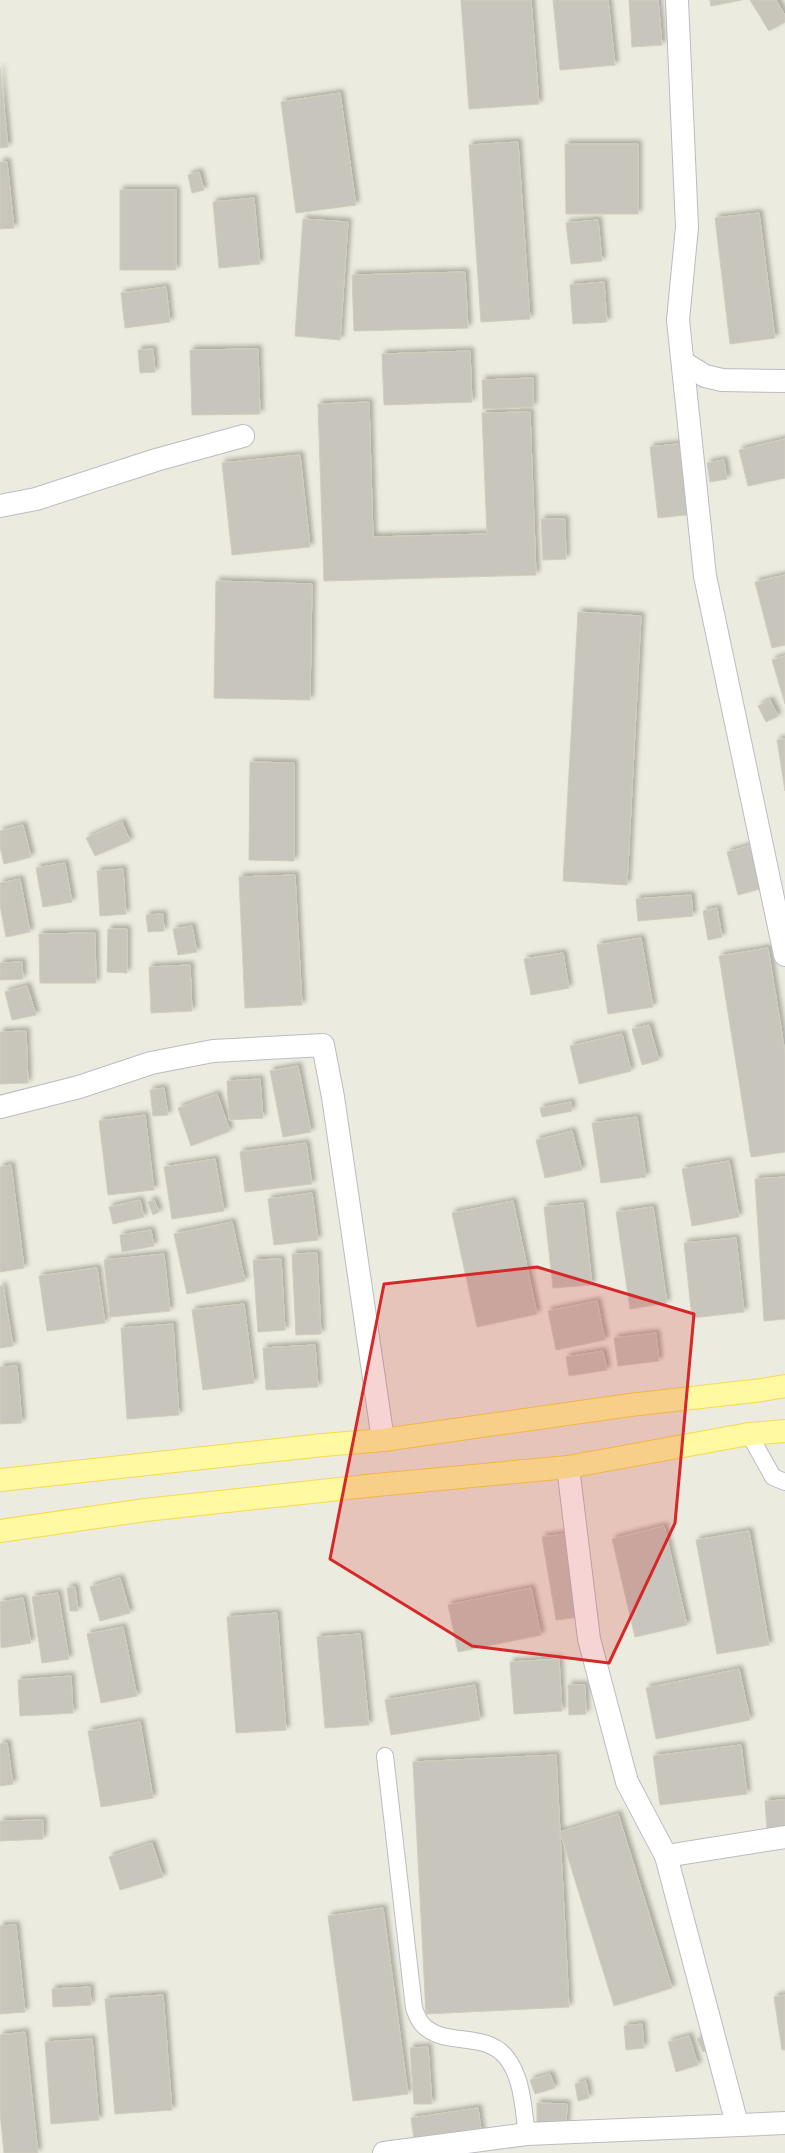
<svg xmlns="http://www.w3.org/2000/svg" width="785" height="2153" font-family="'Public Sans',sans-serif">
<defs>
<filter id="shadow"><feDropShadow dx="3.5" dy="-3.5" stdDeviation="2" flood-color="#0004"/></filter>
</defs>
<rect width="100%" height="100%" fill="#ecebdf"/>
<!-- building -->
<g fill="#c7c5bc" stroke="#d1cdbd" filter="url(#shadow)">
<polygon points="461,0 531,0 539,104 469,109"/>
<polygon points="553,0 608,0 615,65 560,70"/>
<polygon points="629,0 658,0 662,45 632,47"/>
<polygon points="710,0 741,0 711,6"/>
<polygon points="750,0 776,0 785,15 785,22 769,31"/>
<polygon points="0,68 8,147 0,148"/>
<polygon points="340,93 356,205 296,213 281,102"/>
<polygon points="518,142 530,319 481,322 469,145"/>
<polygon points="565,144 638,144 638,214 566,214"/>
<polygon points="0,162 7,162 14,228 0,229"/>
<polygon points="199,172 204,190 192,193 188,175"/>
<rect x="120" y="190" width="56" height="80"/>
<polygon points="254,198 260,264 219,268 213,202"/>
<polygon points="759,213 775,338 730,344 715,218"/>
<polygon points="303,219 348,222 340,340 295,336"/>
<polygon points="598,220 602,261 571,264 566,223"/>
<polygon points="465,272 468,328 354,331 352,275"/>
<polygon points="604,282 607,322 573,324 570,285"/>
<polygon points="166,287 170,322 125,328 121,293"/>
<polygon points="153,349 155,372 140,373 138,350"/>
<polygon points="258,349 260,414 192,415 190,350"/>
<polygon points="470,351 472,402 384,405 382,354"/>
<polygon points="533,378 533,407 483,409 482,380"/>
<polygon points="369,402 373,537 487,534 482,413 530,412 536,575 324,581 318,404"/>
<polygon points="785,439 785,478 748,486 739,450"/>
<polygon points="686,443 694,514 658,518 650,447"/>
<polygon points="300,455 310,547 232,555 222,463"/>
<polygon points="724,460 727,479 710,482 707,463"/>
<polygon points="541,519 565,519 566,559 543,560"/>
<polygon points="785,575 785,645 772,648 755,582"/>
<polygon points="216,581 312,584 310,700 214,698"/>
<polygon points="578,612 641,616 627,885 563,881"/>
<polygon points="785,656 785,704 772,660"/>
<polygon points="770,700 778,716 766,722 758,706"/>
<polygon points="785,739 785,791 777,740"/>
<polygon points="250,762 294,763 294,861 249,860"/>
<polygon points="122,822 130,841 95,856 86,838"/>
<polygon points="23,825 31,857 4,864 0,847 0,831"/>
<polygon points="752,845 763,888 738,895 727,852"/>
<polygon points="65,863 72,902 43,907 36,868"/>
<polygon points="123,869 126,914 100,916 97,871"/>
<polygon points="295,875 302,1005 245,1008 239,877"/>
<polygon points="20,879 30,932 6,937 0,905 0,883"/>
<polygon points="691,895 693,916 638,921 636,899"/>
<polygon points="717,908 722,937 708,940 703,911"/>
<polygon points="163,914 164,931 148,932 146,915"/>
<polygon points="192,926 197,952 178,955 173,929"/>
<polygon points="108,929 127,929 127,973 107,972"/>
<polygon points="95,933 96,983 40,983 39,934"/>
<polygon points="641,938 653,1007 608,1014 597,945"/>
<polygon points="768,948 785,1053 785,1152 751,1157 719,956"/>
<polygon points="563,953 569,988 531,995 524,959"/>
<polygon points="22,962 23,979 0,980 0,963"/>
<polygon points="190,965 192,1011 151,1013 149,967"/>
<polygon points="27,986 36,1015 12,1020 5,992"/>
<polygon points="649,1025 659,1060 642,1065 632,1029"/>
<polygon points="26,1031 28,1083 0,1084 0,1032"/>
<polygon points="622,1034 631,1071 579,1084 570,1046"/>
<polygon points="298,1066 311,1132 283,1137 270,1071"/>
<polygon points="260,1079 263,1118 229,1120 227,1081"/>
<polygon points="164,1088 168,1115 153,1116 150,1090"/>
<polygon points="217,1094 230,1131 191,1146 178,1108"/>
<polygon points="571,1102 572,1111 542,1117 540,1108"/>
<polygon points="145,1115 154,1190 108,1195 99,1121"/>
<polygon points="637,1117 646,1177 601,1183 592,1123"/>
<polygon points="572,1131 582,1170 545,1178 536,1140"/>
<polygon points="306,1143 312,1184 245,1192 240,1152"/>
<polygon points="215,1159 224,1211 172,1219 164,1167"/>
<polygon points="729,1161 739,1217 692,1226 682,1169"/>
<polygon points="11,1165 24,1268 0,1272 0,1167"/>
<polygon points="785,1177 785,1319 764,1321 755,1179"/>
<polygon points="312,1193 318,1240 274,1245 268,1199"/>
<polygon points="140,1200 144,1217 113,1224 109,1207"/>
<polygon points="154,1200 159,1212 153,1215 148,1202"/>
<polygon points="513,1201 537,1314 477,1327 452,1213"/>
<polygon points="583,1203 592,1285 553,1288 544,1207"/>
<polygon points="653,1207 667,1303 630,1309 616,1212"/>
<polygon points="232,1222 245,1281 187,1294 174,1234"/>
<polygon points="151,1230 154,1246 122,1252 120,1235"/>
<polygon points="736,1238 744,1312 692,1318 684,1243"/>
<polygon points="317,1253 321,1334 296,1335 292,1254"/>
<polygon points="164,1254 170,1311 110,1317 104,1260"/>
<polygon points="281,1259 285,1330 258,1332 253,1260"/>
<polygon points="97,1268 105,1323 47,1331 39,1276"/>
<polygon points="0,1286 3,1286 13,1346 0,1348"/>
<polygon points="597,1301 605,1340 556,1350 548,1311"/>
<polygon points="244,1304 254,1383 203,1390 192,1310"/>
<polygon points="173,1324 179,1415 127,1419 121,1328"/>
<polygon points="656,1333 659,1361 618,1366 614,1338"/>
<polygon points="315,1345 318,1387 266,1390 263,1348"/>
<polygon points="603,1351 607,1370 569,1376 566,1357"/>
<polygon points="17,1366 22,1423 0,1424 0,1367"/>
<polygon points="664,1526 687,1625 635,1637 612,1539"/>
<polygon points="749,1531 769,1645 717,1654 696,1540"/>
<polygon points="565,1534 580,1617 556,1620 542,1537"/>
<polygon points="120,1578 130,1613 100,1621 90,1587"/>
<polygon points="75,1587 78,1611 70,1611 67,1588"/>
<polygon points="531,1588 541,1635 458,1652 448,1605"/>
<polygon points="58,1593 69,1659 42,1663 32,1597"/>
<polygon points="23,1598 31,1643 1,1648 0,1602"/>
<polygon points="277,1613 286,1730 236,1733 227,1617"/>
<polygon points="123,1627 137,1696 101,1703 87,1634"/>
<polygon points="360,1634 369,1725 325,1728 317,1637"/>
<polygon points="559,1659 562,1711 514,1714 510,1662"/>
<polygon points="739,1669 750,1720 656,1739 646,1688"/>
<polygon points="71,1676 73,1713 20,1716 18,1680"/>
<polygon points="475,1685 480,1720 391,1735 385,1700"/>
<polygon points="568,1685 585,1685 586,1714 569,1715"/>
<polygon points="140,1722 153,1798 101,1807 88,1731"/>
<polygon points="7,1743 13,1784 0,1786 0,1744"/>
<polygon points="741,1745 747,1794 660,1805 653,1756"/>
<polygon points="556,1755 569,2007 426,2014 413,1762"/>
<polygon points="785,1800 785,1828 767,1829 765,1801"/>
<polygon points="618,1814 672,1988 614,2006 560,1832"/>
<polygon points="43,1820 43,1839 0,1841 0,1821"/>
<polygon points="152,1843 163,1877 120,1890 109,1857"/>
<polygon points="383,1908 408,2094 353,2101 328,1916"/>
<polygon points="16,1925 25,2012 0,2014 0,1926"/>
<polygon points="90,1987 91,2005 53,2007 52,1989"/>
<polygon points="163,1995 172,2110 115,2114 105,1999"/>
<polygon points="785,1995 785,2050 782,2050 774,1997"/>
<polygon points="642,2024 644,2048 626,2050 624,2026"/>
<polygon points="25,2032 38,2153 4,2153 0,2112 0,2035"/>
<polygon points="709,2033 715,2046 703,2052 697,2039"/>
<polygon points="689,2036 698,2065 676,2072 668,2042"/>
<polygon points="92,2039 99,2120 51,2124 45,2042"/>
<polygon points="428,2047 432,2104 414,2104 410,2048"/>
<polygon points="550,2074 555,2088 535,2094 530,2080"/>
<polygon points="586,2081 589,2098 578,2101 575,2084"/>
<polygon points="537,2103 567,2104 566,2126 537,2125"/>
<polygon points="478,2108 482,2136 415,2146 411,2118"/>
</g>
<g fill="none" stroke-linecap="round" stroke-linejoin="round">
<!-- service casing -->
<g stroke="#babcc2" stroke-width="18">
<g id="service">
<polyline points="749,1434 773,1477 785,1482"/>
<path d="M385,1756L414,2008C416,2013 418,2020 422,2024C443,2048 484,2030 506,2057C523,2078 523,2109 527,2134"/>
</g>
</g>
<!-- minor casing -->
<g stroke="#babcc2" stroke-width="24">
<g id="minor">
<polyline points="677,0 687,227 678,320 705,576 785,955"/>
<polyline points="684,363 705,376 722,380 785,381"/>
<polyline points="0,506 36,499 156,460 243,436"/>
<polyline points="0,1107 79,1087 151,1063 213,1051 323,1045 333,1097 383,1440"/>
<polyline points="568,1467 589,1639 627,1782 666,1856 737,2124"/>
<polyline points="666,1856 785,1837"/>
<polyline points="384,2153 527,2134 785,2123"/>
</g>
</g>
<!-- primary casing -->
<g stroke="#f8da4c" stroke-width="24">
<g id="primary">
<polyline points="0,1480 323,1445 383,1440 630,1405 762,1390 785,1386"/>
<polyline points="0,1531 145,1510 376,1485 568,1467 749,1434 785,1431"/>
</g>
</g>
<!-- service -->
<use href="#service" stroke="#fff" stroke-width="16"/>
<!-- minor -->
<use href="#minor" stroke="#fff" stroke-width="22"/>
<!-- primary -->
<use href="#primary" stroke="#fff9a1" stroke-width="22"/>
</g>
<!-- marked area -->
<path fill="#d62828" fill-opacity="0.2" stroke="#d62828" stroke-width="3" stroke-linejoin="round" d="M537,1267L694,1314L675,1523L609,1663L472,1646L330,1559L384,1284Z"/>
</svg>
